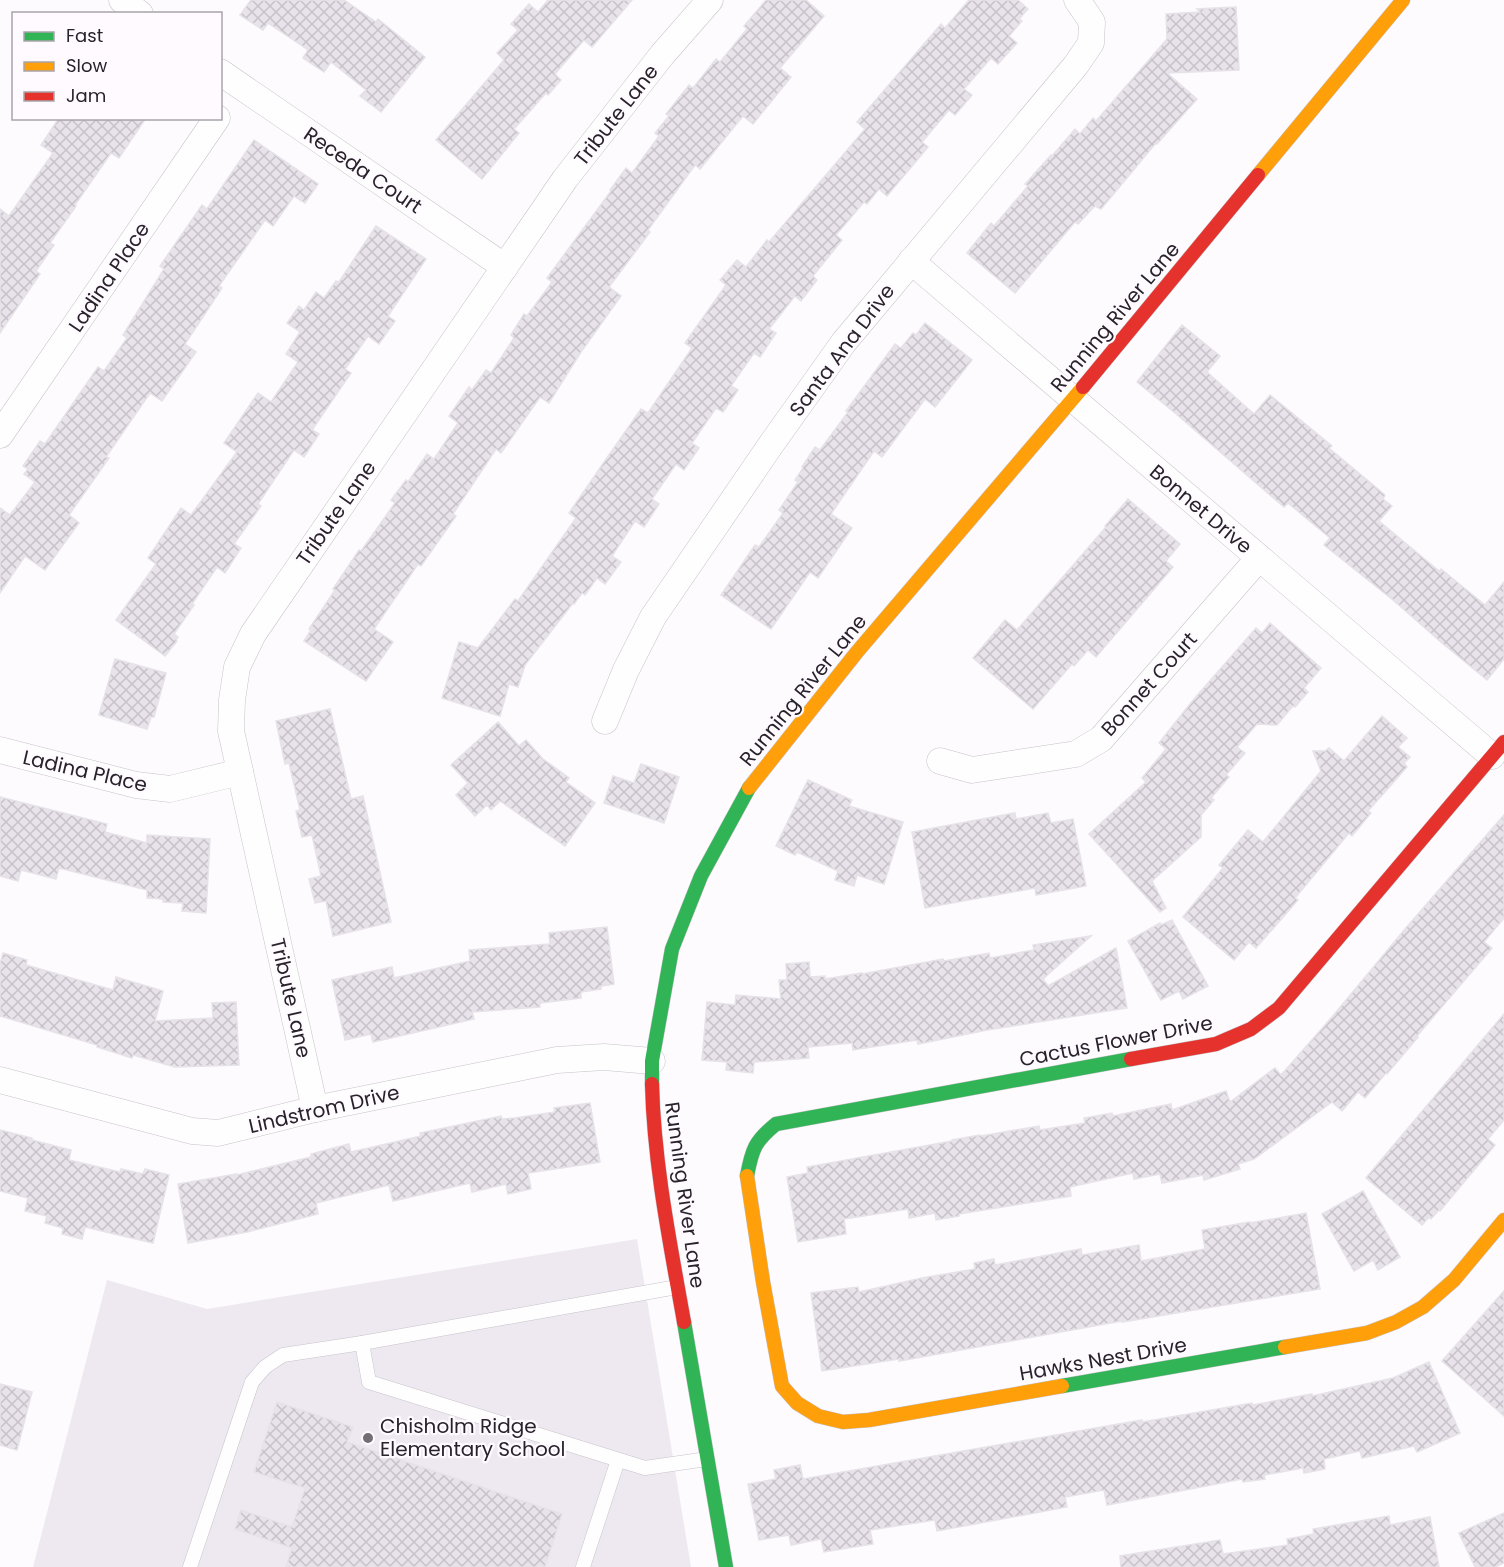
<svg xmlns="http://www.w3.org/2000/svg" width="1504" height="1567" font-family="Poppins,sans-serif">
<defs>
<pattern id="building-cross-hatch" width="8" height="8" patternUnits="userSpaceOnUse" patternTransform="scale(1.5)"><rect width="8" height="8" fill="#e8e3ea"/><path d="M0 0l8 8M0 8l8-8" fill="none" stroke="#c7c2c9"/></pattern>
</defs>
<rect width="100%" height="100%" fill="#fdfbfe"/>
<!-- built -->
<polygon fill="#eee9f0" points="637,1239 691,1567 33,1567 107,1280 207,1309"/>
<!-- building -->
<g fill="url(#building-cross-hatch)" stroke="#e6e2e8" stroke-width="1.5">
<polygon points="251,0 344,0 376,22 378,19 425,57 381,112 360,96 366,90 331,62 324,72 303,58 308,50 268,23 263,30 240,15"/>
<polygon points="548,0 632,0 592,47 584,40 555,74 561,80 548,95 546,93 514,129 519,133 482,179 436,140 504,60 497,53 518,30 511,24 529,4 538,12"/>
<polygon points="766,0 806,0 824,16 780,68 791,77 753,124 743,116 700,169 695,165 648,230 650,232 609,287 621,296 581,352 549,403 540,397 501,453 496,449 453,514 456,516 421,566 418,564 374,629 393,642 366,681 304,641 311,630 309,629 335,590 333,589 359,550 361,551 395,503 391,500 406,480 408,482 427,454 434,459 458,423 449,416 469,387 472,390 486,370 491,373 514,338 511,335 524,314 527,316 552,282 547,278 611,191 610,190 626,168 632,173 659,136 655,133 669,116 666,114 689,85 693,88 716,59 720,62 747,29 744,26"/>
<polygon points="969,0 1018,0 1028,9 1019,19 1022,21 1009,36 1017,43 998,64 991,58 964,89 972,95 955,115 949,110 922,142 928,147 887,196 879,189 867,204 864,202 836,235 842,240 813,276 817,280 801,301 795,296 769,329 776,333 760,357 754,353 731,386 738,390 723,412 716,408 692,443 699,448 684,470 676,464 652,499 659,504 644,527 635,521 612,556 621,562 605,584 597,578 585,595 582,593 574,604 573,603 525,665 518,687 509,684 500,716 442,698 459,642 478,648 515,599 518,601 576,518 569,513 602,465 641,409 648,413 692,348 685,343 726,285 720,280 737,260 746,267 767,240 769,242 865,129 857,122 941,24 945,28"/>
<polygon points="1236,7 1239,70 1167,73 1197,99 1157,144 1156,143 1101,209 1095,206 1078,224 1075,222 1015,293 967,253 991,223 994,226 1028,186 1025,184 1051,155 1052,156 1075,129 1080,134 1093,118 1096,121 1167,39 1166,14 1200,12 1197,9"/>
<polygon points="59,118 146,118 119,158 111,153 75,205 76,206 50,243 54,245 36,271 40,274 0,333 0,209 9,216 53,153 41,145"/>
<polygon points="254,140 318,184 305,203 294,196 273,226 265,220 219,286 222,288 185,344 196,352 162,401 150,393 106,457 109,458 69,515 79,523 45,570 25,556 0,593 0,508 10,515 35,482 24,474 28,469 23,466 40,441 45,444 98,367 104,371 127,338 123,335 164,269 160,266 202,205 207,209"/>
<polygon points="376,226 426,259 388,316 395,321 379,344 368,336 345,369 351,373 312,430 319,434 304,457 294,450 258,504 261,506 234,544 241,548 225,573 217,567 192,604 194,605 174,634 178,637 176,640 177,641 165,656 116,620 156,564 148,558 181,508 191,515 237,452 224,443 258,393 271,402 298,362 286,354 300,332 287,323 299,306 304,310 316,292 324,298 336,281 339,282"/>
<polygon points="925,323 972,360 935,407 925,399 882,457 874,451 831,514 852,528 818,578 810,572 771,629 721,595 755,545 759,547 783,513 779,510 798,482 795,480 803,468 802,467 815,447 820,450 848,412 846,411 895,344 901,348 913,333 916,335"/>
<polygon points="1182,325 1220,356 1207,372 1254,414 1270,395 1332,446 1329,448 1385,495 1383,499 1392,506 1379,521 1439,571 1441,569 1485,605 1504,582 1504,659 1487,680 1442,643 1393,600 1324,545 1330,538 1288,503 1284,507 1175,413 1137,382"/>
<polygon points="1128,499 1180,544 1166,561 1173,567 1096,657 1088,650 1074,666 1072,664 1033,709 973,658 1005,620 1017,630 1106,527 1105,526"/>
<polygon points="1270,623 1321,668 1304,688 1308,692 1295,707 1293,706 1277,725 1257,724 1237,747 1245,753 1226,775 1229,777 1211,798 1214,800 1201,815 1201,837 1152,881 1166,908 1160,912 1089,834 1146,782 1142,778 1166,749 1159,743 1194,699 1256,628 1262,633"/>
<polygon points="115,659 166,673 154,717 151,717 147,729 99,715"/>
<polygon points="330,709 351,799 363,796 391,922 333,936 326,901 315,903 309,879 321,876 312,835 302,837 296,811 300,810 289,763 285,764 276,721"/>
<polygon points="1382,716 1407,738 1398,747 1410,757 1404,763 1407,767 1368,811 1371,813 1352,836 1349,833 1295,898 1298,900 1256,948 1249,942 1234,960 1183,917 1223,868 1219,865 1248,830 1263,842 1321,771 1313,751 1325,751 1329,748 1344,761"/>
<polygon points="498,722 519,746 526,740 543,759 569,778 566,782 595,803 565,846 500,801 491,810 487,805 475,816 456,795 468,783 451,765"/>
<polygon points="641,764 679,777 664,823 604,803 613,776 634,783"/>
<polygon points="808,780 852,800 849,806 903,822 884,884 857,875 854,886 835,880 838,871 797,852 795,855 776,846"/>
<polygon points="0,797 107,824 105,832 147,843 147,835 210,839 206,913 182,911 183,903 163,902 163,899 147,898 147,890 59,868 56,879 21,870 18,881 0,876"/>
<polygon points="1015,813 1016,819 1048,813 1051,823 1073,819 1086,886 1036,895 1035,888 925,908 912,832"/>
<polygon points="1504,815 1504,918 1484,942 1492,948 1417,1036 1418,1037 1387,1074 1386,1073 1365,1098 1358,1092 1342,1111 1332,1102 1254,1159 1238,1164 1240,1169 1204,1180 1203,1175 1162,1183 1160,1174 1134,1179 1133,1173 1070,1187 1071,1196 959,1214 959,1216 936,1220 935,1213 909,1218 908,1209 844,1219 846,1234 798,1242 787,1177 808,1173 807,1167 952,1141 952,1140 980,1135 981,1136 1039,1126 1040,1130 1085,1123 1084,1118 1112,1113 1113,1116 1171,1104 1172,1110 1226,1091 1230,1102 1275,1068 1281,1075 1332,1017 1405,929"/>
<polygon points="1172,920 1208,986 1183,999 1179,991 1161,1000 1128,941 1160,923 1161,925"/>
<polygon points="607,927 614,984 601,986 601,989 581,992 581,998 540,1003 540,1007 472,1012 474,1019 373,1042 371,1034 345,1040 332,980 392,967 394,978 470,961 469,950 550,944 549,933"/>
<polygon points="1091,936 1043,979 1048,986 1116,948 1127,1008 987,1030 918,1044 917,1040 853,1050 852,1043 808,1047 809,1058 754,1062 753,1073 726,1070 727,1062 702,1060 707,1002 735,1005 736,995 781,999 779,980 787,980 786,964 809,962 810,977 825,976 825,979 862,973 862,974 943,959 944,961 989,953 990,958 1034,950 1033,945"/>
<polygon points="3,953 27,960 26,965 113,990 116,977 163,991 155,1021 213,1018 212,1003 236,1002 239,1065 175,1067 133,1055 132,1058 97,1047 97,1045 0,1016 0,964"/>
<polygon points="1504,1014 1504,1120 1488,1139 1495,1145 1440,1211 1439,1210 1431,1219 1429,1217 1422,1225 1366,1178"/>
<polygon points="590,1103 600,1162 528,1173 531,1189 508,1194 506,1184 472,1192 470,1183 393,1201 389,1185 316,1203 318,1214 247,1232 188,1243 178,1184 237,1174 237,1175 311,1157 311,1154 349,1144 351,1152 421,1136 420,1133 501,1116 502,1119 515,1118 555,1112 554,1108"/>
<polygon points="0,1130 32,1138 32,1140 71,1150 69,1160 120,1172 121,1169 143,1174 145,1169 169,1175 153,1243 85,1227 82,1239 62,1234 63,1228 45,1223 47,1216 25,1211 28,1198 0,1191"/>
<polygon points="1363,1191 1400,1257 1378,1270 1373,1260 1354,1271 1322,1214"/>
<polygon points="1306,1213 1320,1289 1122,1322 1122,1321 899,1361 899,1359 822,1371 811,1293 858,1287 859,1292 922,1278 975,1269 974,1263 994,1259 995,1265 1081,1249 1082,1255 1139,1245 1141,1261 1205,1249 1202,1230 1250,1222 1250,1223"/>
<polygon points="1504,1291 1504,1416 1442,1361"/>
<polygon points="1429,1362 1460,1433 1417,1452 1414,1446 1362,1458 1360,1451 1324,1459 1325,1469 1304,1473 1303,1468 1264,1475 1265,1479 1243,1482 1242,1479 1107,1505 1104,1490 1065,1497 1067,1507 937,1531 935,1520 870,1530 873,1544 824,1552 821,1539 791,1545 789,1535 759,1540 748,1484 776,1479 774,1470 800,1465 803,1479 1142,1420 1142,1422 1252,1403 1253,1405 1312,1394 1312,1396 1393,1378"/>
<polygon points="0,1384 32,1392 17,1450 0,1445"/>
<polygon points="277,1402 353,1427 347,1442 562,1514 545,1567 286,1567 292,1548 235,1529 241,1510 292,1527 305,1488 254,1472"/>
<polygon points="1504,1513 1504,1563 1495,1567 1475,1567 1459,1533"/>
<polygon points="1389,1516 1390,1525 1430,1517 1439,1567 1121,1567 1120,1556 1220,1540 1223,1554 1288,1545 1287,1539 1314,1534 1313,1529"/>
</g>
<g fill="none" stroke-linecap="round" stroke-linejoin="round">
<!-- lane casing -->
<g stroke="#c7c3c9" stroke-width="15">
<g id="lane">
<polyline points="362,1343 369,1382 645,1468 707,1459"/>
<polyline points="190,1567 252,1382 265,1367 283,1355 362,1343 677,1287"/>
<polyline points="583,1567 618,1460"/>
</g>
</g>
<!-- street casing -->
<g stroke="#c7c3c9" stroke-width="27">
<g id="street">
<polyline points="122,0 140,14"/>
<polyline points="220,72 505,267"/>
<polyline points="911,261 1492,756"/>
<polyline points="0,435 217,118"/>
<polyline points="605,721 626,670 653,617 770,446 844,342 1076,65 1091,43 1092,22 1077,0"/>
<polyline points="0,750 136,785 170,789 240,772"/>
<polyline points="940,761 972,770 1076,754 1101,739 1259,558"/>
<polyline points="0,1080 192,1131 218,1133 315,1109 557,1060 604,1057 652,1061"/>
<polyline points="315,1109 231,731 232,700 237,667 253,634 565,179 662,55 710,0"/>
</g>
</g>
<!-- fast casing -->
<g stroke="#c7c3c9" stroke-width="15">
<g id="fast">
<polyline points="652,1084 652,1061 672,949 701,876 749,788"/>
<path d="M747,1176C752,1149 755,1141 776,1124L1131,1059"/>
<polyline points="684,1322 726,1567"/>
<polyline points="1062,1386 1285,1347"/>
</g>
</g>
<!-- slow casing -->
<g stroke="#c7c3c9" stroke-width="15">
<g id="slow">
<polyline points="1258,175 1403,0"/>
<polyline points="749,788 857,652 1083,387"/>
<polyline points="747,1176 763,1282 782,1386 797,1403 818,1416 843,1422 869,1420 1062,1386"/>
<polyline points="1285,1347 1367,1333 1396,1322 1423,1307 1454,1280 1504,1220"/>
</g>
</g>
<!-- jam casing -->
<g stroke="#c7c3c9" stroke-width="15">
<g id="jam">
<polyline points="1083,387 1258,175"/>
<polyline points="1131,1059 1216,1044 1251,1029 1279,1008 1504,742"/>
<path d="M652,1084C654,1164 670,1243 684,1322"/>
</g>
</g>
<!-- lane -->
<use href="#lane" stroke="#fffeff" stroke-width="14"/>
<!-- street -->
<use href="#street" stroke="#fffeff" stroke-width="26"/>
<!-- fast -->
<use href="#fast" stroke="#30b455" stroke-width="14"/>
<!-- slow -->
<use href="#slow" stroke="#ff9f0a" stroke-width="14"/>
<!-- jam -->
<use href="#jam" stroke="#e5322d" stroke-width="14"/>
</g>
<!-- markers -->
<circle fill="#736e74" stroke="#fefaff" stroke-width="2" cx="368" cy="1438" r="6"/>
<g text-anchor="middle" dominant-baseline="central" stroke-width="4.5" stroke-linejoin="round" paint-order="stroke">
<!-- street labels -->
<g font-size="20" fill="#28222a" stroke="#fefaff">
<text transform="translate(616 115) rotate(-52)">Tribute Lane</text>
<text transform="translate(363 170) rotate(34)">Receda Court</text>
<text transform="translate(109 277) rotate(-56)">Ladina Place</text>
<text transform="translate(1115 317) rotate(-50)">Running River Lane</text>
<text transform="translate(842 350) rotate(-53)">Santa Ana Drive</text>
<text transform="translate(1201 509) rotate(40)">Bonnet Drive</text>
<text transform="translate(336 513) rotate(-55)">Tribute Lane</text>
<text transform="translate(1149 684) rotate(-48)">Bonnet Court</text>
<text transform="translate(803 690) rotate(-51)">Running River Lane</text>
<text transform="translate(85 771) rotate(13)">Ladina Place</text>
<text transform="translate(291 998) rotate(77)">Tribute Lane</text>
<text transform="translate(1116 1041) rotate(-11)">Cactus Flower Drive</text>
<text transform="translate(324 1109) rotate(-13)">Lindstrom Drive</text>
<text transform="translate(685 1195) rotate(82)">Running River Lane</text>
<text transform="translate(1103 1359) rotate(-10)">Hawks Nest Drive</text>
</g>
<!-- poi labels -->
<g font-size="20" fill="#28222a" stroke="#fefaff" text-anchor="start">
<text x="380" y="1426">Chisholm Ridge<tspan x="380" dy="23">Elementary School</tspan></text>
</g>
</g>
<!-- legend -->
<rect x="12" y="12" width="210" height="108" fill="#fefaff" stroke="#a8a4aa" stroke-width="1.5"/>
<rect x="24" y="32" width="30" height="9" fill="#30b455" stroke="#a8a4aa" stroke-width="1.5"/>
<text x="66" y="42" font-size="18" fill="#28222a">Fast</text>
<rect x="24" y="62" width="30" height="9" fill="#ff9f0a" stroke="#a8a4aa" stroke-width="1.5"/>
<text x="66" y="72" font-size="18" fill="#28222a">Slow</text>
<rect x="24" y="92" width="30" height="9" fill="#e5322d" stroke="#a8a4aa" stroke-width="1.5"/>
<text x="66" y="102" font-size="18" fill="#28222a">Jam</text>
</svg>
